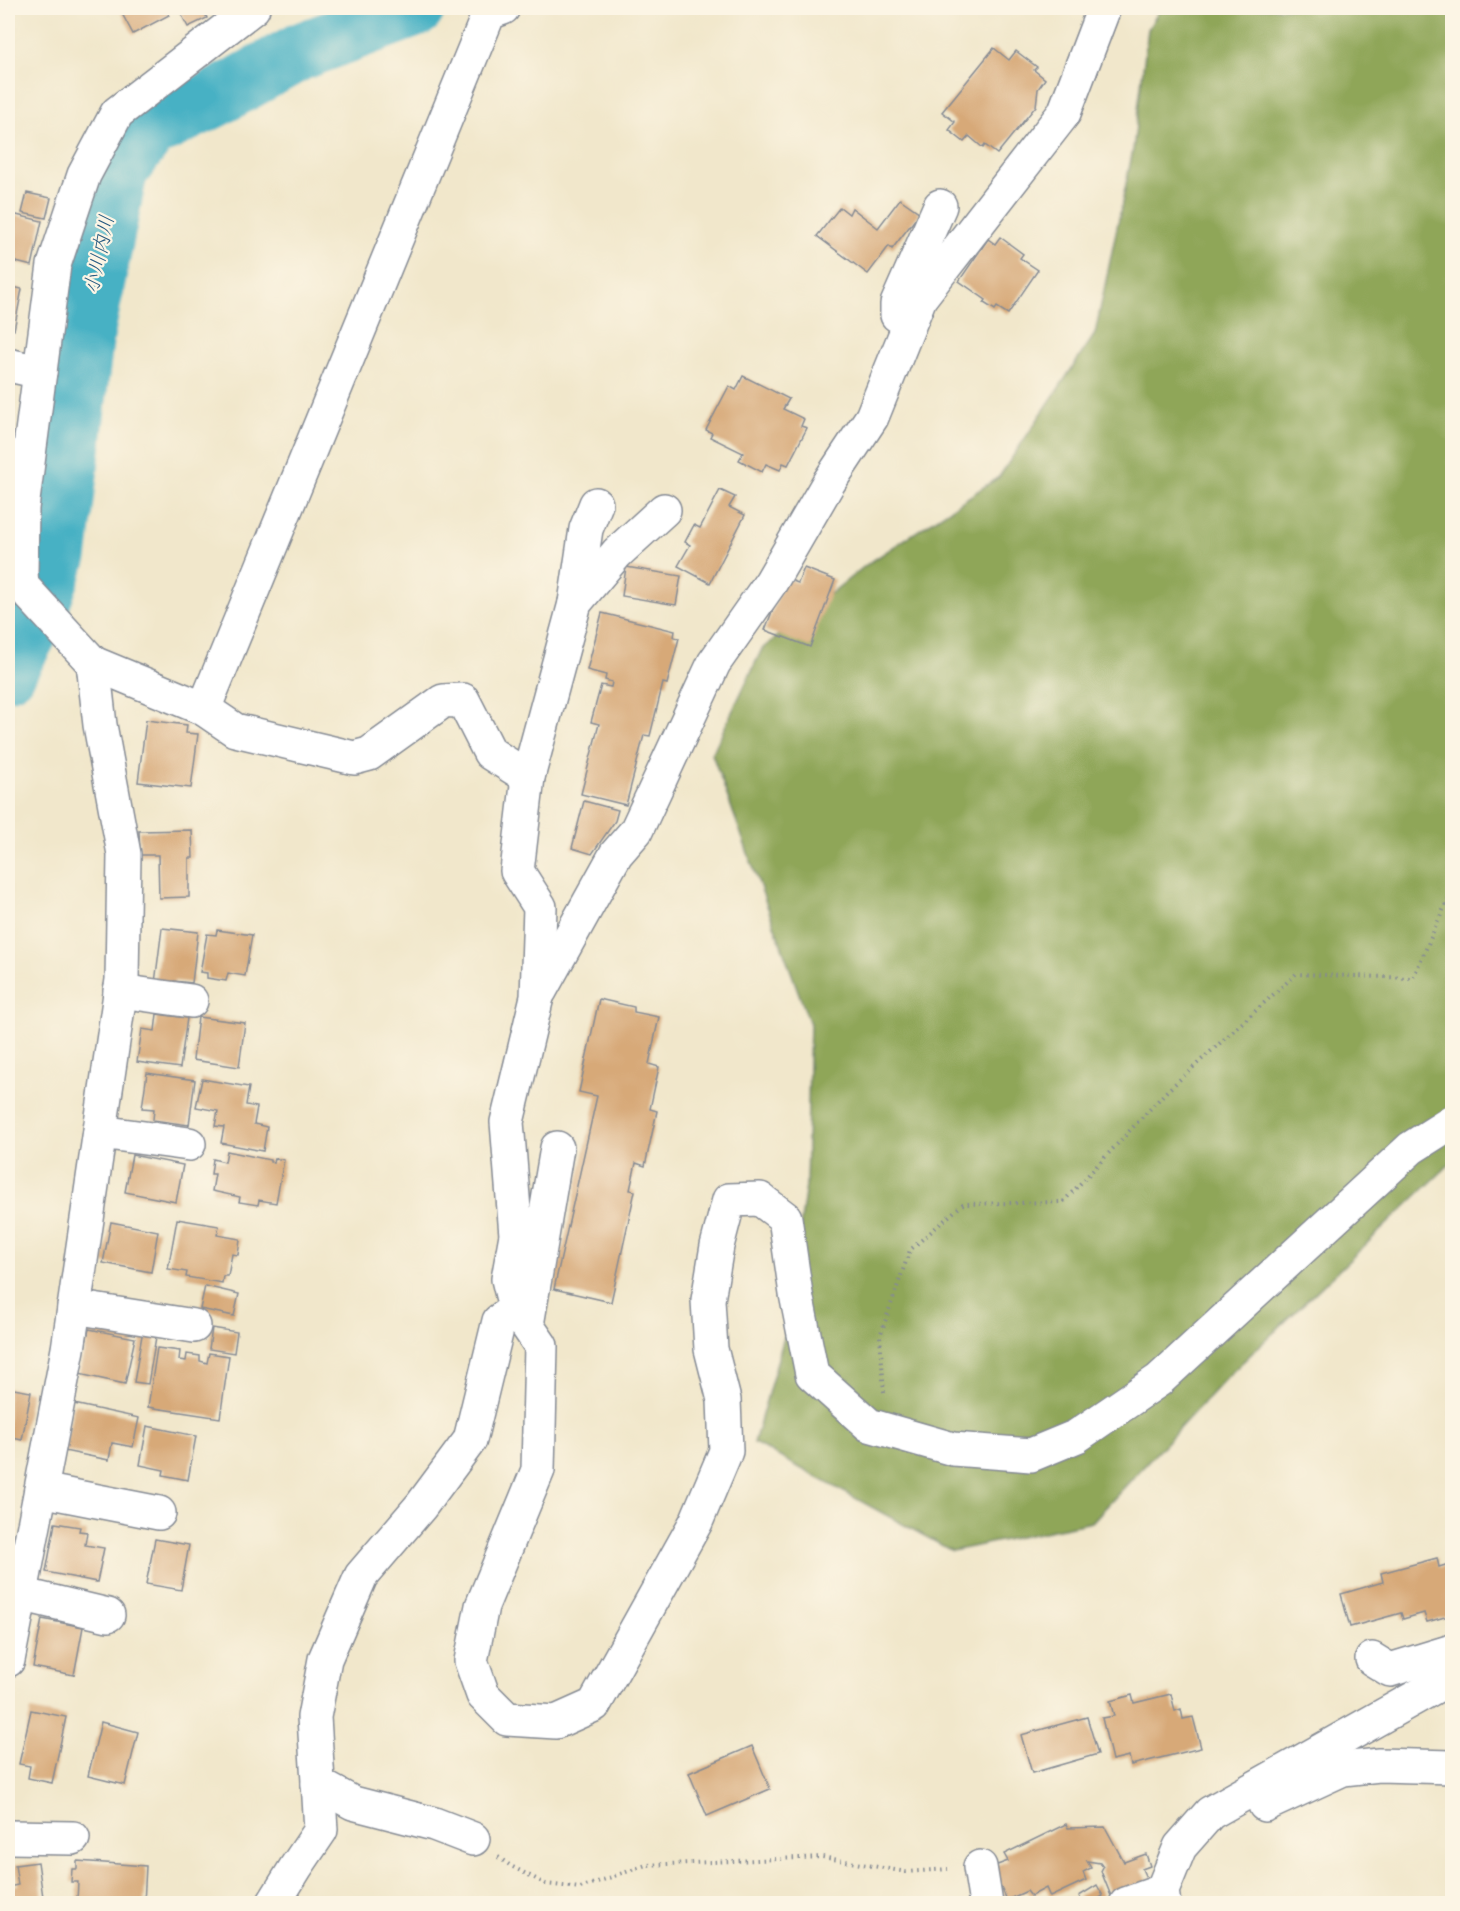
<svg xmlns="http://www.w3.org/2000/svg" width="1460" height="1911" font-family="'Gochi Hand','Klee One',sans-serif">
<rect width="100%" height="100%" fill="#fcf5e5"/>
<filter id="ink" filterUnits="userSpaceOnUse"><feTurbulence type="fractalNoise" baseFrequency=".0167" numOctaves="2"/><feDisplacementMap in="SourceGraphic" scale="12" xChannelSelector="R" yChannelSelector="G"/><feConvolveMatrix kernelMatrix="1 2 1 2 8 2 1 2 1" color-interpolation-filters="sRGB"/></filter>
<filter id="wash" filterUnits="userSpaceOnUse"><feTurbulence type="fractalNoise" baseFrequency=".008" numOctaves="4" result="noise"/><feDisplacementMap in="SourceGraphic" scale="24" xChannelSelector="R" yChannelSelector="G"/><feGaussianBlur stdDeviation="1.35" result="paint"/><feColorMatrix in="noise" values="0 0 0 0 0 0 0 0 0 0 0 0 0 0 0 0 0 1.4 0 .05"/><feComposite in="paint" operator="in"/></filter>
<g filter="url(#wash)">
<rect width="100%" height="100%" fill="#f1e7cb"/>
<!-- forest -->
<polygon fill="#8fa658" stroke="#556a5b" stroke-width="1.5" points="1161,8 1452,8 1452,1162 1227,1377 1092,1522 952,1551 754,1443 785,1334 806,1185 810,1024 712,754 762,649 866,565 999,477 1095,334 1133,150 1148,29"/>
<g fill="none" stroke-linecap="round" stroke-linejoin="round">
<!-- river -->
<polyline stroke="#46b1c4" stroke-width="58" points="8,671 34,623 59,554 85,337 119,171 149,131 216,98 299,52 416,8"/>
</g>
<g id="blocks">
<!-- building -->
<g fill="#d7a978">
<polygon points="119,8 165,8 169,15 133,34"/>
<polygon points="178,8 202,8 207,18 188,27"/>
<polygon points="994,48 1009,60 1016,51 1037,67 1034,70 1045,79 1038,89 1036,106 997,154 985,145 983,148 969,136 964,142 949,130 955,122 942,112"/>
<polygon points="27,193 51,198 46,218 22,213"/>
<polygon points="900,199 920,213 892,249 889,246 868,274 817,236 840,207 849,214 852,208 878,228"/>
<polygon points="8,213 42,221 32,266 8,260"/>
<polygon points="1000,237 1023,254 1020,258 1038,270 1008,314 997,307 995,310 984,303 986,300 959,281 988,239 995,244"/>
<polygon points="8,286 22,289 14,330 8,329"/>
<polygon points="743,376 789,399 783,409 804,419 801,426 807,428 788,465 783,463 780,470 766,464 762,472 739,460 743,453 710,437 712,433 706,430 729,386 736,390"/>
<polygon points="720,490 735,497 729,507 745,515 710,583 678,566 690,545 685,542 694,525 700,528"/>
<polygon points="626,567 681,576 676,605 622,596"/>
<polygon points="804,568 835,580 810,647 765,630 785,578 798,583"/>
<polygon points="602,613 675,631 674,637 679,638 667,684 663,683 650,736 644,735 626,805 581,794 599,724 591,722 601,685 611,687 612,682 605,680 606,675 587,670"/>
<polygon points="146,720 187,725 186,733 198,734 191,788 138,782"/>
<polygon points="584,801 618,810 615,821 592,854 572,848"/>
<polygon points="192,830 193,858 189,858 189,897 159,898 158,855 140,855 139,831"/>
<polygon points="162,928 198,932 192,983 174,981 174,986 155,983"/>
<polygon points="217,930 252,935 245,976 228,973 226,981 207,978 207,973 200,972 207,934 216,935"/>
<polygon points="599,999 634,1007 634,1012 659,1017 649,1064 659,1067 650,1109 657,1111 645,1166 636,1163 630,1190 635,1191 611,1302 554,1289 597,1096 579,1092"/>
<polygon points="157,1014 187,1018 180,1068 137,1062 142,1029 155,1031"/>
<polygon points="198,1017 245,1023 239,1067 193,1060"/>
<polygon points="147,1073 195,1080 189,1125 153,1120 154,1109 142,1108"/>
<polygon points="202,1079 249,1087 246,1105 257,1107 254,1124 267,1127 263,1151 221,1143 224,1127 215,1126 218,1111 196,1107"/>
<polygon points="227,1151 270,1160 270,1162 274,1163 275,1158 284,1160 276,1203 259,1200 258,1205 239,1202 240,1197 212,1191 215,1174 211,1174 213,1159 225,1162"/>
<polygon points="132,1155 183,1165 176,1202 125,1192"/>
<polygon points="177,1219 219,1226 217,1235 240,1239 238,1255 232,1254 228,1276 223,1276 222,1283 186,1277 187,1272 168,1269"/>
<polygon points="111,1222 158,1231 151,1272 103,1263"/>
<polygon points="205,1286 239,1294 234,1316 200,1309"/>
<polygon points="212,1328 237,1332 234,1353 209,1349"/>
<polygon points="89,1329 135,1338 125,1384 79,1374"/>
<polygon points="142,1335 156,1337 148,1384 134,1382"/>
<polygon points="157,1348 180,1351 179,1360 186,1361 187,1354 200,1356 200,1361 207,1363 209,1353 229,1356 220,1418 148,1407"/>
<polygon points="8,1388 31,1392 22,1440 8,1437"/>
<polygon points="74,1404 139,1418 133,1447 112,1443 109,1460 64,1451"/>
<polygon points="147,1426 196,1436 188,1480 163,1475 164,1470 140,1465"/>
<polygon points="55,1523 80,1527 79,1531 87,1532 85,1545 104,1548 97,1582 46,1572"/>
<polygon points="155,1539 189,1545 181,1590 146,1584"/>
<polygon points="1437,1558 1439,1567 1452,1563 1452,1615 1427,1622 1424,1613 1403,1619 1401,1613 1350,1627 1341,1594 1383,1582 1381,1573"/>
<polygon points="42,1619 83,1627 74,1675 33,1667"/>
<polygon points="1171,1694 1175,1711 1181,1709 1183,1719 1193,1717 1201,1748 1131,1765 1129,1756 1112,1760 1102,1718 1114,1716 1110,1701 1132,1695 1134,1703"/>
<polygon points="31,1710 66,1717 52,1783 28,1778 30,1766 19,1764"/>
<polygon points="1087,1717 1098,1754 1032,1773 1021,1735"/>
<polygon points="101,1722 138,1732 125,1785 88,1776"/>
<polygon points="752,1746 770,1789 707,1816 689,1773"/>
<polygon points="1066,1824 1068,1828 1105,1827 1124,1862 1146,1854 1150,1866 1142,1869 1148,1882 1111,1896 1101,1871 1103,1867 1100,1863 1087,1861 1091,1868 1083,1872 1086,1880 1050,1897 1046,1888 1031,1896 1027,1891 1007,1900 992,1867 1008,1861 1004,1854"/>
<polygon points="77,1861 146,1866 144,1904 77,1901 78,1882 71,1882 72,1869 77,1869"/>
<polygon points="38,1862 44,1904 8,1904 8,1887 18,1885 15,1865"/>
<polygon points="1097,1885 1103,1896 1090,1904 1083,1904 1079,1896"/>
</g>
</g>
</g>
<g filter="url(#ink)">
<use href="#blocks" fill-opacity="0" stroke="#868b94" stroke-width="1.5"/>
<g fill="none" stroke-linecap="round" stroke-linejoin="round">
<!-- minor casing -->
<g stroke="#868b94" stroke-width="36">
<g id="minor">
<polyline points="897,315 897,304 940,206"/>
<polyline points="8,365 40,372"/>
<polyline points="664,510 617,553 575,603 528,777 517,871 540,907 537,997 507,1122 516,1235 508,1279 515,1308 541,1346 538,1470 482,1606 471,1661 483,1695 507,1719 556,1722 594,1705 696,1522 726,1451 724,1400 711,1349 708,1300 717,1246 729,1200 760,1199 785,1218 796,1294 812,1374 869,1425 953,1449 1031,1455 1077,1436 1159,1380 1411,1148 1452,1122"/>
<polyline points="575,603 586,529 596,504"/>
<polyline points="93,663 204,709 235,730 354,758 369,754 443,701 463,700 490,753 528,777"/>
<polyline points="204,709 489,13 503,8"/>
<polyline points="120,991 191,1001"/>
<polyline points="540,991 616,854 636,831 714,663 771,582 829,482 872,417 920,298 1064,113 1104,8"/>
<polyline points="100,1132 189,1144"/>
<polyline points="74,1307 194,1326"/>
<polyline points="527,1325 557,1148"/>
<polyline points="41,1490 159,1513"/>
<polyline points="20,1594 108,1615"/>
<polyline points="1372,1659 1390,1670 1452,1651"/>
<polyline points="8,1660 68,1349 122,980 124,854 100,725 93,663 22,586 21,572 22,508 54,265 84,175 117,113 253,8"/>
<polyline points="318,1784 353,1803 434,1824 473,1839"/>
<polyline points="1265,1805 1343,1769 1379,1765 1452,1767"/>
<polyline points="8,1837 73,1838"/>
<polyline points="980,1867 986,1904"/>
<polyline points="273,1904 296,1867 321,1830 314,1717 325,1659 361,1576 421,1506 470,1440 499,1321 515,1308"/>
<polyline points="1126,1904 1162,1891"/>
<polyline points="1164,1904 1162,1891 1180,1847 1210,1813 1452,1677"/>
</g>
</g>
<!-- path -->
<g stroke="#868b94" stroke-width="4" stroke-dasharray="1.5 4.5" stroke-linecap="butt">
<polyline points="884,1392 880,1336 910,1250 963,1204 1063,1202 1166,1092 1296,974 1413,978 1452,890"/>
<polyline points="498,1857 511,1866 546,1884 580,1888 646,1865 822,1857 906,1872 948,1869"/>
</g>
<!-- minor -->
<use href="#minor" stroke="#fff" stroke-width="33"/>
</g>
</g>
<g text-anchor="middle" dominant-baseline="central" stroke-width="4.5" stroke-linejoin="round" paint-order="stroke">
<!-- water labels -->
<g font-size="20" font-style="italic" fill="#2a5c82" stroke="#fcf5e5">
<text transform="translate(102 255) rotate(-78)">小川内川</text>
</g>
</g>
<!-- margin -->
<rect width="1460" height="1911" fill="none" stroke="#fcf5e5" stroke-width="30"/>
</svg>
